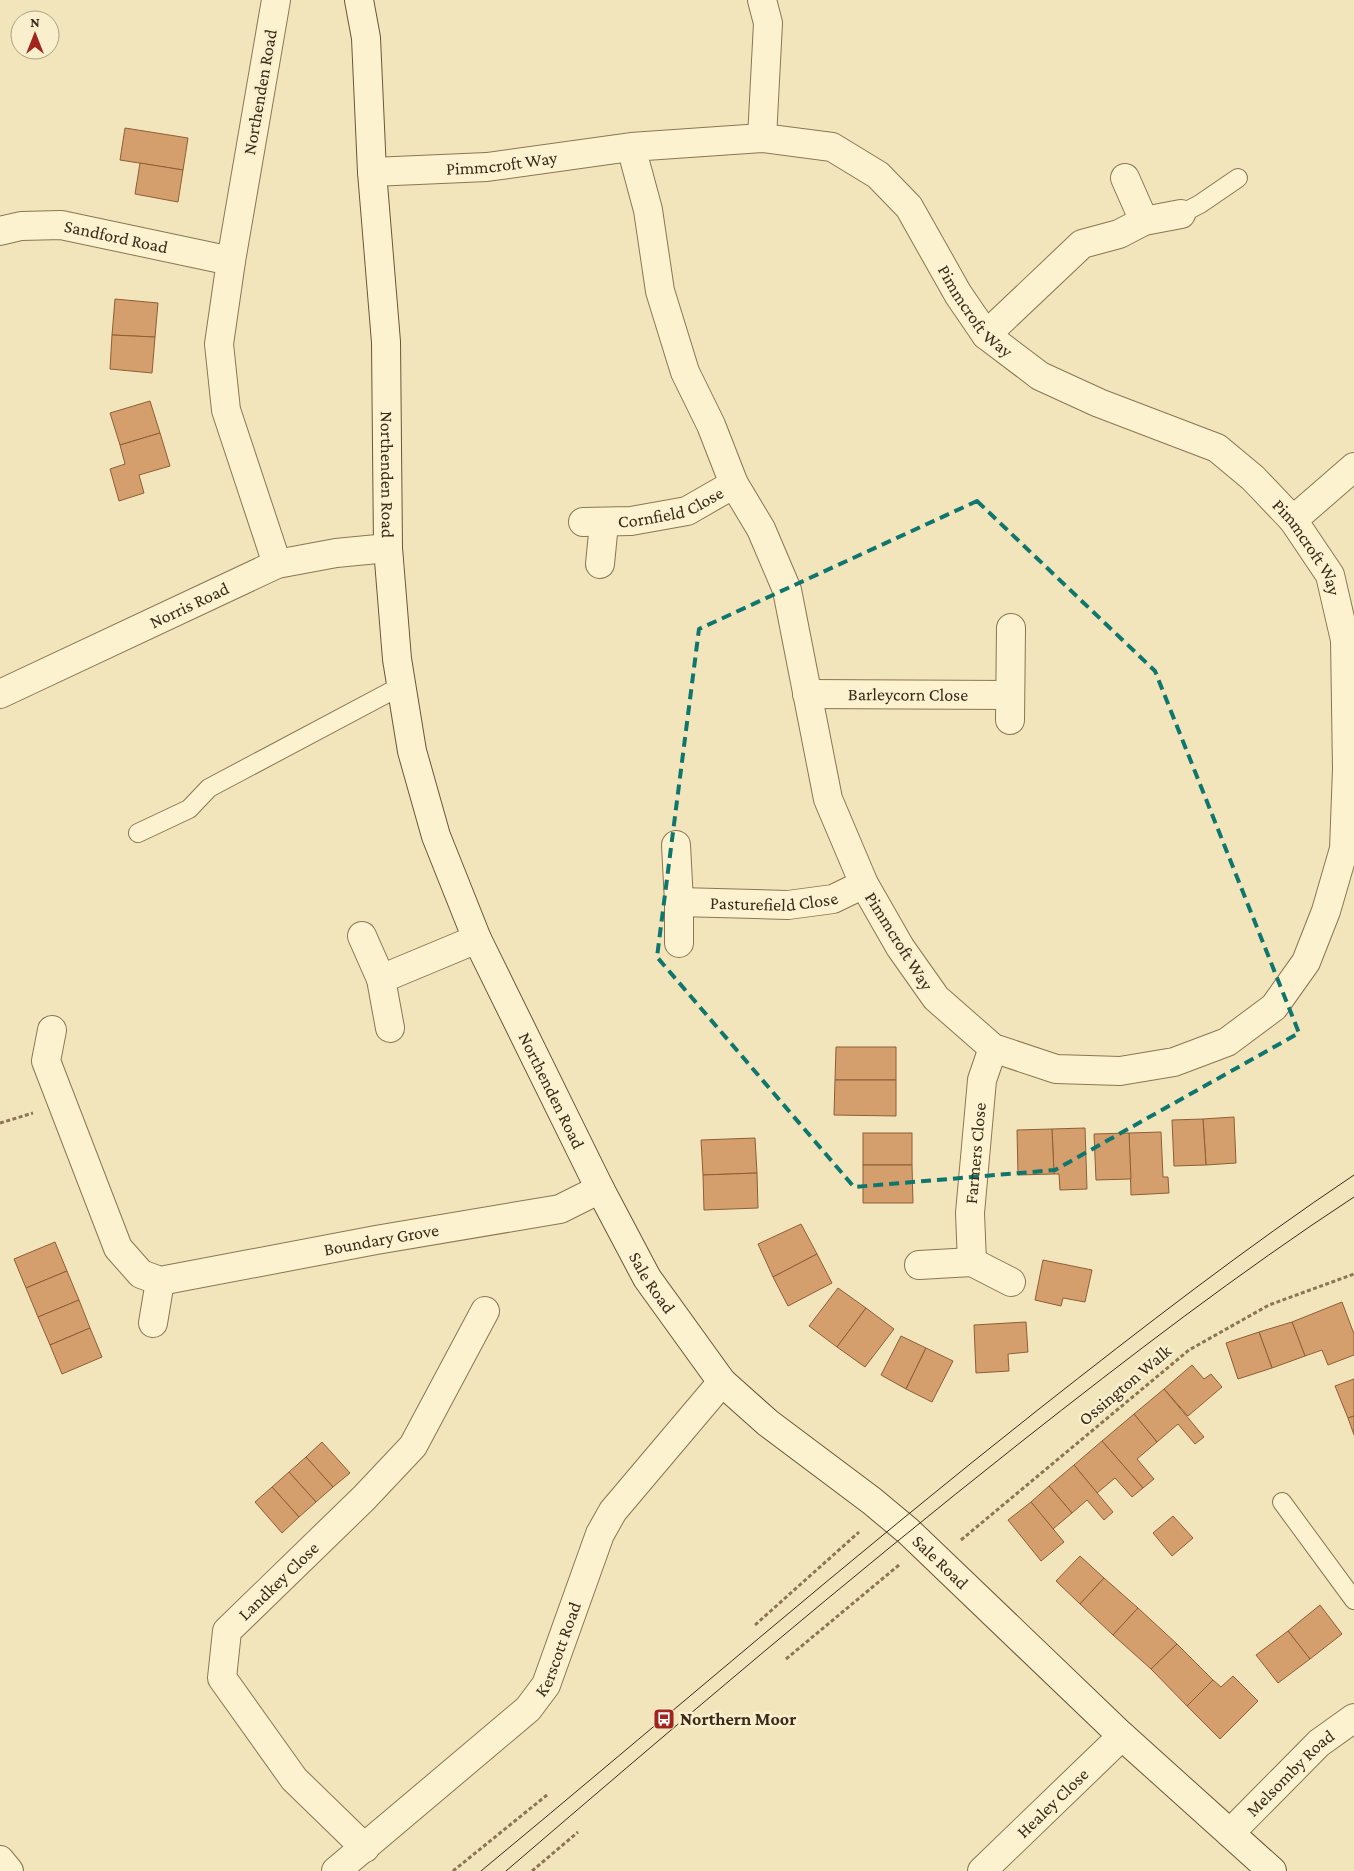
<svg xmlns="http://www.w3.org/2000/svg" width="1354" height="1871" font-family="'Crimson Pro',serif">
<rect width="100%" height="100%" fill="#f2e5bb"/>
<!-- building -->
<g fill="#d49f6d" stroke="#8d5e37">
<polygon points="125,128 188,138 183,170 120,160"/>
<polygon points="140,163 183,170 178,202 135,194"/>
<polygon points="115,299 158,303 155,337 112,335"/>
<polygon points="112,335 155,337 152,373 110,369"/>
<polygon points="150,401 160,433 120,445 110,413"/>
<polygon points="160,433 170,466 139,475 144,493 119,501 110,469 125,464 120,445"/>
<polygon points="836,1047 896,1047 896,1080 835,1080"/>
<polygon points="835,1080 896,1080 896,1116 834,1115"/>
<polygon points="1234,1117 1236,1163 1206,1165 1203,1119"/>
<polygon points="1203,1119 1206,1165 1174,1166 1172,1120"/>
<polygon points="1085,1128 1087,1189 1060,1190 1059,1174 1054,1174 1052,1129"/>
<polygon points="1052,1129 1054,1174 1018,1175 1017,1130"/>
<polygon points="1161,1132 1163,1177 1168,1177 1169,1193 1131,1195 1129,1133"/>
<rect x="863" y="1133" width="49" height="32"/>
<polygon points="1129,1133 1131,1179 1096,1180 1094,1134"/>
<polygon points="755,1138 757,1173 703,1175 701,1140"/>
<polygon points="863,1165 912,1165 913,1203 863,1203"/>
<polygon points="757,1173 758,1208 704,1210 703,1175"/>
<polygon points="801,1224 817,1254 773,1277 758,1244"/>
<polygon points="55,1242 67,1271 26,1288 14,1259"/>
<polygon points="817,1254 832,1283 788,1306 773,1277"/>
<polygon points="1043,1260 1092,1270 1085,1302 1063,1298 1061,1306 1035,1300"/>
<polygon points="67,1271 79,1300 38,1317 26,1288"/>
<polygon points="838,1288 866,1308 837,1347 809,1326"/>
<polygon points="79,1300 90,1328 50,1345 38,1317"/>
<polygon points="1342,1302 1354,1334 1354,1355 1328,1365 1322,1350 1305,1356 1292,1322"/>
<polygon points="866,1308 894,1329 865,1367 837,1347"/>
<polygon points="1026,1322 1028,1352 1008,1354 1009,1371 976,1373 974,1325"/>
<polygon points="1292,1322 1305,1356 1272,1368 1259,1332"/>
<polygon points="90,1328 102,1357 62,1374 50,1345"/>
<polygon points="1259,1332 1272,1368 1238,1379 1226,1343"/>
<polygon points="901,1336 926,1348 906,1389 881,1375"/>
<polygon points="926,1348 953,1361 932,1402 906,1389"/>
<polygon points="1192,1365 1204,1379 1211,1374 1222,1387 1188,1416 1164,1389"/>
<polygon points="1354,1379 1354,1416 1348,1418 1335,1386"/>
<polygon points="1164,1389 1204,1437 1195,1444 1178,1424 1157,1442 1134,1414"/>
<polygon points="1134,1414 1157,1442 1137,1459 1154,1479 1143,1488 1102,1441"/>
<polygon points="1354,1416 1354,1435 1348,1418"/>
<polygon points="1102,1441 1143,1488 1132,1497 1115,1478 1097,1493 1074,1465"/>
<polygon points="322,1442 350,1473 333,1487 306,1457"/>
<polygon points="306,1457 333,1487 316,1502 289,1472"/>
<polygon points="1074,1465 1113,1512 1104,1520 1087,1500 1072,1513 1049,1486"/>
<polygon points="289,1472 316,1502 299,1517 272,1487"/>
<polygon points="1049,1486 1072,1513 1053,1529 1031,1502"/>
<polygon points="272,1487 299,1517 282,1533 255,1502"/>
<polygon points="1031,1502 1064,1542 1041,1561 1008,1520"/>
<polygon points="1173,1516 1193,1538 1172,1556 1153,1533"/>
<polygon points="1080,1556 1104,1578 1080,1604 1056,1581"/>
<polygon points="1104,1578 1138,1608 1113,1635 1080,1604"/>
<polygon points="1320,1605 1342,1634 1310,1659 1288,1631"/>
<polygon points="1138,1608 1177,1644 1151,1669 1113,1635"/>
<polygon points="1288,1631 1310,1659 1278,1683 1256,1655"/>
<polygon points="1177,1644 1213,1680 1187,1706 1151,1669"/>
<polygon points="1233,1676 1258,1701 1220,1739 1187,1706 1213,1680 1221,1687"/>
</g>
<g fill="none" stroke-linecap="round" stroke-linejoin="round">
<!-- service casing -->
<g stroke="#8b7553" stroke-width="20">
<g id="service">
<polyline points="1181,214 1200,204 1238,178"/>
<polyline points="138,833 189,809 209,788 401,686"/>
<polyline points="1282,1502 1354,1600"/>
</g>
</g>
<!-- minor casing -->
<g stroke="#8b7553" stroke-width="30">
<g id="minor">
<polyline points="276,0 231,261 219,344 226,410 277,564"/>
<polyline points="762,0 768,23 762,138"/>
<path id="s1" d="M372,172L487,167L631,147L762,138L832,147L878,175L909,207L958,294L986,335L1040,376L1099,403L1217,448L1253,478L1293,520L1330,575L1345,640L1347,769L1344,849L1326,911L1306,962L1274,1007L1227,1042L1174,1062L1120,1071L1056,1069L993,1048L936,998L900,947L864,884L828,799L787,590L761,529L734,484L711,425L685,372L660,291L648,210L631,147"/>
<polyline points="1125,178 1144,221"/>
<path id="s2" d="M0,231L21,226L61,225L231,261"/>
<polyline points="986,335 1082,244 1119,234 1144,221 1181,214"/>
<polyline points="1293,520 1354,467"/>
<path id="s3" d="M583,522L631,521L687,511L734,484"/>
<polyline points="600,564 604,523"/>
<path id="s4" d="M807,694L1009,695"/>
<polyline points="1010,720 1011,628"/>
<polyline points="676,845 679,902 679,943"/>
<path id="s5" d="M679,902L788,905L833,899L864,884"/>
<polyline points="362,936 381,979 390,1028"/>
<polyline points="381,979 477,939"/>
<path id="s6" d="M52,1030L46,1061L118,1248L141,1274L160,1281L376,1240L560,1209L600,1189"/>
<path id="s7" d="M972,1262L970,1213L982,1080L993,1048"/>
<polyline points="919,1265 972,1262 1011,1282"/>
<polyline points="153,1323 160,1281"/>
<path id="s8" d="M1230,1833L1319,1743L1354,1718"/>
<path id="s9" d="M365,1848L294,1779L222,1678L227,1631L364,1498L413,1446L485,1311"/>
<polyline points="0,1860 9,1871"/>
<path id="s10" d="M336,1871L528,1709L546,1685L600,1534L613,1511L722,1382"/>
<path id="s11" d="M982,1871L1122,1736"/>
</g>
</g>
<!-- tertiary casing -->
<g stroke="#8b7553" stroke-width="30">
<g id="tertiary">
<path id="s12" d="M0,694L277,564L336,553L388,548"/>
</g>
</g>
<!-- secondary casing -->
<g stroke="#6d5537" stroke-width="30">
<g id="secondary">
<path id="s13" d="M359,0L366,38L372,172L386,342L388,548L397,659L412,751L436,836L477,939L600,1189L647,1278L722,1382L768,1423L872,1501L908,1531L1122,1736L1272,1871"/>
</g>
</g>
<!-- path -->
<g stroke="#8b7553" stroke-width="3" stroke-dasharray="4 2.5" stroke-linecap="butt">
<polyline points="0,1123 33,1113"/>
<polyline points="961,1540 1189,1350 1269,1305 1354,1274"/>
<polyline points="755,1625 859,1532"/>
<polyline points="786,1659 899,1565"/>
<polyline points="453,1871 547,1795"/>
<polyline points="532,1871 578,1832"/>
</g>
<!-- service -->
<use href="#service" stroke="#fcf2cf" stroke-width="18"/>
<!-- minor -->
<use href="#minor" stroke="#fcf2cf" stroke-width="28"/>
<!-- tertiary -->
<use href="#tertiary" stroke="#fcf2cf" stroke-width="28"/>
<!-- secondary -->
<use href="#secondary" stroke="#fcf2cf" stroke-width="28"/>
<!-- tram -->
<g stroke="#382b1a" stroke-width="1">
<path d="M481,1871C667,1717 849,1559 1039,1409C1142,1328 1245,1248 1354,1175"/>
<path d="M506,1871C675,1726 845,1581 1021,1442C1129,1357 1238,1273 1354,1197"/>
</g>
</g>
<!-- marked area -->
<path fill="none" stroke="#0f766e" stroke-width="4" stroke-dasharray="10 6" stroke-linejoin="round" d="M977,501L1155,671L1299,1033L1055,1170L854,1187L657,957L699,629Z"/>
<!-- icons -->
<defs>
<g id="bus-square" transform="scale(1.125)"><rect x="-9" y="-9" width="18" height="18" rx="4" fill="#a0251d" stroke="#f9efcc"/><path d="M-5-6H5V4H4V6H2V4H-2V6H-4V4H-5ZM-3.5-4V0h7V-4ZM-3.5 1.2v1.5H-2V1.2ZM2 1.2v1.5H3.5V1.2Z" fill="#fff"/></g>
</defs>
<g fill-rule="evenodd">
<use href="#bus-square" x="664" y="1719"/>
</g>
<g text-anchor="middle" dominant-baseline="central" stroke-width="5" stroke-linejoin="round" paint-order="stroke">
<!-- street labels -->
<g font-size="18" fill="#382b1a" stroke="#f9efcc">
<text transform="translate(260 92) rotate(-80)">Northenden Road</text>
<text stroke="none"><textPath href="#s1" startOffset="130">Pimmcroft Way</textPath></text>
<text stroke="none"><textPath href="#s2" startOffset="118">Sandford Road</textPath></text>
<text stroke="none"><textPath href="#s1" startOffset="685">Pimmcroft Way</textPath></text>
<text stroke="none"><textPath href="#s13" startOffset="476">Northenden Road</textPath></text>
<text stroke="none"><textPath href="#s3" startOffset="90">Cornfield Close</textPath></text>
<text stroke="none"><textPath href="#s1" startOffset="1105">Pimmcroft Way</textPath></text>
<text stroke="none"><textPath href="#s12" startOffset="209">Norris Road</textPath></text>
<text stroke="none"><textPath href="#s4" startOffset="101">Barleycorn Close</textPath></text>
<text stroke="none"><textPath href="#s5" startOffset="95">Pasturefield Close</textPath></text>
<text transform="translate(899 941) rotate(58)">Pimmcroft Way</text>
<text stroke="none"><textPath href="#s13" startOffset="1122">Northenden Road</textPath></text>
<text stroke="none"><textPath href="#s7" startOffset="109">Farmers Close</textPath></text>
<text stroke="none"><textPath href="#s6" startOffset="512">Boundary Grove</textPath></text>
<text stroke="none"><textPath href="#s13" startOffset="1339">Sale Road</textPath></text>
<text transform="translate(1125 1385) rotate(-40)">Ossington Walk</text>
<text stroke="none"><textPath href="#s13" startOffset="1744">Sale Road</textPath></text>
<text stroke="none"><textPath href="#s9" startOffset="342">Landkey Close</textPath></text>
<text stroke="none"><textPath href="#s10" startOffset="319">Kerscott Road</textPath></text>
<text stroke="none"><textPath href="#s8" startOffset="85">Melsomby Road</textPath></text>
<text stroke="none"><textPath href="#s11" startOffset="98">Healey Close</textPath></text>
</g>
<!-- poi labels -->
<g font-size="18" font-weight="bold" fill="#382b1a" stroke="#f9efcc" text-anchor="start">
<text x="680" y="1719">Northern Moor</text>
</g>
</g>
<!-- north arrow -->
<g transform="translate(35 35)"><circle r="24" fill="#f9efcc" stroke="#aca185"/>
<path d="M0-4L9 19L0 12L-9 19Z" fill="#a0251d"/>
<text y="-8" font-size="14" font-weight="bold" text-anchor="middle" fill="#382b1a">N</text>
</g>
</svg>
